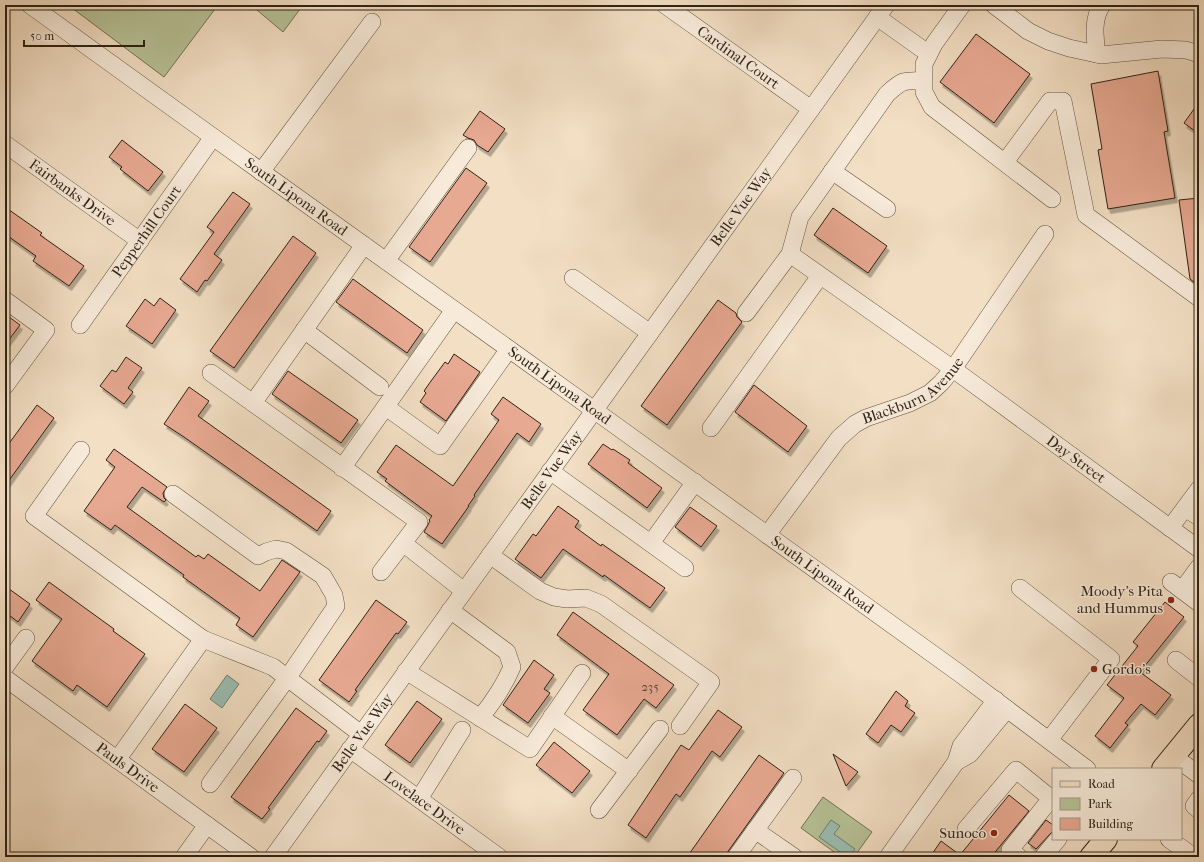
<svg xmlns="http://www.w3.org/2000/svg" width="1204" height="862" font-family="'IM FELL French Canon',serif">
<defs>
<filter id="shadow"><feDropShadow dx="2.5" dy="4.5" stdDeviation="0" flood-color="#0004"/></filter>
</defs>
<rect width="100%" height="100%" fill="#f3dfc4"/>
<filter id="stains"><feTurbulence type="fractalNoise" baseFrequency=".005" numOctaves="4"/><feColorMatrix values="0 0 0 0 .2 0 0 0 0 .09 0 0 0 0 .02 0 0 0 .5 -.17"/></filter>
<radialGradient id="worn" r=".72"><stop offset=".6" stop-color="#630" stop-opacity="0"/><stop offset="1" stop-color="#630" stop-opacity=".3"/></radialGradient>
<!-- green -->
<g fill="#b7c297" stroke="#727256">
<polygon points="68,5 218,5 164,77"/>
<polygon points="251,5 303,5 283,32"/>
<polygon points="823,797 872,832 854,857 841,857 801,828"/>
</g>
<!-- water -->
<g fill="#9bbdb2" stroke="#6f7f73">
<polygon points="227,675 239,684 222,708 210,699"/>
<polygon points="831,820 840,826 834,834 855,849 849,857 847,857 819,837"/>
</g>
<!-- building -->
<g fill="#e8a992" stroke="#2e2214" filter="url(#shadow)">
<polygon points="976,34 1030,74 994,123 940,82"/>
<polygon points="1158,71 1168,131 1164,132 1175,198 1108,209 1098,150 1102,149 1091,84"/>
<polygon points="1199,102 1199,134 1184,123"/>
<polygon points="480,111 505,129 488,152 477,145 474,140 468,138 463,135"/>
<polygon points="122,140 163,172 148,191 120,169 122,167 109,157"/>
<polygon points="466,168 487,183 430,262 409,247"/>
<polygon points="233,192 250,204 214,254 222,260 207,281 205,280 197,292 180,279 214,232 207,227"/>
<polygon points="1199,198 1199,286 1190,279 1179,200"/>
<polygon points="5,207 42,233 40,235 84,266 69,286 33,261 36,256 5,234"/>
<polygon points="833,208 887,246 868,273 814,235"/>
<polygon points="293,236 316,253 234,368 210,351"/>
<polygon points="353,279 423,330 407,353 336,302"/>
<polygon points="160,298 176,310 152,344 126,326 145,299 154,306"/>
<polygon points="718,300 736,313 737,317 742,322 667,425 641,406"/>
<polygon points="5,314 20,325 5,345"/>
<polygon points="454,354 480,372 446,421 420,402 426,393 424,391 431,381 445,362 448,364"/>
<polygon points="126,357 142,368 128,388 133,392 124,404 100,386 112,370 116,372"/>
<polygon points="288,371 358,420 341,443 272,394"/>
<polygon points="754,385 807,426 788,452 735,412"/>
<polygon points="189,387 209,401 198,416 331,511 317,531 184,437 164,424"/>
<polygon points="503,397 541,424 529,442 517,433 474,495 475,496 468,506 469,506 442,544 424,532 430,521 429,520 432,516 385,481 387,479 377,472 396,445 453,486 499,420 491,414"/>
<polygon points="37,405 54,418 5,486 5,449"/>
<polygon points="603,444 612,450 613,449 630,460 628,463 662,488 647,508 588,464"/>
<polygon points="114,449 167,487 163,493 164,498 166,500 164,502 142,487 127,507 196,557 198,555 204,559 208,554 260,591 282,560 300,572 253,637 236,625 240,618 183,577 184,575 115,525 111,530 84,511 115,467 106,460"/>
<polygon points="558,506 579,521 575,527 601,546 602,544 665,588 650,608 604,575 603,577 563,549 541,578 515,559 533,534 536,536"/>
<polygon points="690,507 717,526 701,547 675,527"/>
<polygon points="49,582 114,629 113,631 145,654 107,707 77,685 73,691 32,661 62,619 36,600"/>
<polygon points="5,586 30,604 18,622 5,612"/>
<polygon points="376,600 407,622 398,634 396,633 355,690 357,691 349,702 319,680"/>
<polygon points="1165,602 1184,617 1140,672 1171,695 1155,715 1141,704 1125,723 1128,725 1110,748 1095,736 1124,698 1107,685 1138,646 1133,642"/>
<polygon points="573,612 674,685 656,708 644,699 617,735 583,710 609,674 557,635"/>
<polygon points="534,660 554,675 544,689 550,693 528,723 503,705"/>
<polygon points="896,691 908,701 905,706 915,713 901,732 891,725 878,743 866,734"/>
<polygon points="417,701 442,719 410,763 385,745"/>
<polygon points="185,704 217,728 184,772 152,749"/>
<polygon points="296,708 327,731 319,742 317,741 268,808 270,809 262,819 231,797"/>
<polygon points="718,710 742,727 720,757 712,751 680,797 676,794 646,838 628,825 681,745 689,750"/>
<polygon points="554,742 590,771 572,793 536,765"/>
<polygon points="833,754 858,772 846,786"/>
<polygon points="759,755 784,773 724,857 687,857"/>
<polygon points="1009,795 1029,811 991,857 930,857 941,841 960,855"/>
<polygon points="1046,820 1053,825 1053,831 1036,849 1028,843"/>
</g>
<g fill="none" stroke-linecap="round" stroke-linejoin="round">
<!-- minor casing -->
<g stroke="#5f5140" stroke-width="18">
<g id="minor">
<path id="s1" d="M30,5L213,137L594,410L959,673L1087,769"/>
<path id="s2" d="M665,5L811,109"/>
<polyline points="962,5 934,44 924,64 924,92 932,107 1052,199"/>
<polyline points="994,5 1028,31 1048,41 1069,48 1101,55 1162,49 1186,50 1199,54"/>
<polyline points="877,17 929,54"/>
<path d="M1097,54C1095,38 1092,19 1102,5"/>
<path id="s3" d="M5,144L140,241"/>
<polyline points="1005,162 1050,101 1063,101 1086,215 1199,298"/>
<polyline points="832,171 887,209"/>
<polyline points="261,172 372,22"/>
<path id="s4" d="M790,254L953,369L1199,549"/>
<polyline points="386,261 468,148"/>
<polyline points="573,278 650,333"/>
<polyline points="5,300 46,330 5,386"/>
<path d="M746,313L790,254L800,217L887,94C902,80 904,80 923,81"/>
<path id="s5" d="M80,325L213,137"/>
<polyline points="304,330 380,387"/>
<polyline points="211,373 419,522 381,572"/>
<polyline points="253,403 364,245"/>
<polyline points="386,407 440,446 509,349"/>
<polyline points="711,428 820,276"/>
<polyline points="81,450 34,516 203,639"/>
<polyline points="342,468 454,310"/>
<polyline points="550,471 685,568"/>
<polyline points="173,494 258,556 266,552 276,549 286,551 323,576 334,595 336,606 288,677 210,784"/>
<polyline points="1185,508 1199,517"/>
<polyline points="1170,528 1199,489"/>
<path id="s6" d="M767,535L839,438L855,424L866,418L910,403L930,393L941,383L953,369L1045,234"/>
<polyline points="403,543 464,591"/>
<polyline points="651,543 695,482"/>
<polyline points="490,555 540,591 554,597 567,599 586,598 601,604 711,682 680,726"/>
<polyline points="1171,582 1199,603"/>
<polyline points="1020,588 1111,659 1049,740"/>
<polyline points="1182,590 1199,567"/>
<path d="M450,610L507,652L512,667C504,686 493,702 480,718"/>
<polyline points="1176,660 1199,678"/>
<polyline points="5,667 26,638"/>
<polyline points="406,671 530,749 582,673"/>
<path id="s7" d="M5,678L251,857"/>
<polyline points="552,716 629,771"/>
<path id="s8" d="M350,749L499,857"/>
<polyline points="1173,756 1199,775"/>
<polyline points="117,760 203,639 273,667 361,734"/>
<polyline points="956,762 970,754 1007,709"/>
<polyline points="419,799 462,730"/>
<polyline points="1199,799 1194,806 1199,810"/>
<polyline points="599,810 660,729"/>
<polyline points="966,829 1016,770 1053,800"/>
<polyline points="755,830 794,857"/>
<polyline points="1169,839 1194,857"/>
<polyline points="184,857 207,825"/>
<path id="s9" d="M273,857L886,5"/>
<polyline points="736,857 793,778"/>
<polyline points="888,857 956,762 961,746 996,700"/>
<polyline points="1019,857 1010,850 1053,796"/>
<polyline points="1043,857 1058,839"/>
</g>
</g>
<!-- major casing -->
<g stroke="#2e2214" stroke-width="24">
<g id="major">
<polyline points="1163,769 1199,725"/>
<polyline points="1091,857 1106,839"/>
</g>
</g>
<!-- minor -->
<use href="#minor" stroke="#f7ead9" stroke-width="17"/>
<!-- major -->
<use href="#major" stroke="#f3dfc4" stroke-width="22"/>
</g>
<!-- markers -->
<g fill="#8f2418" stroke="#f7ead9" stroke-width="1.5">
<circle cx="1171" cy="600" r="4"/>
<circle cx="1094" cy="669" r="4"/>
<circle cx="994" cy="833" r="4"/>
</g>
<g text-anchor="middle" dominant-baseline="central" stroke-width="3" stroke-linejoin="round" paint-order="stroke">
<!-- number labels -->
<g font-size="13" fill="#5c4434">
<text x="650" y="686">235</text>
</g>
<!-- street labels -->
<g font-size="15" fill="#2e2214" stroke="#f7ead9">
<text stroke="none"><textPath href="#s2" startOffset="90">Cardinal Court</textPath></text>
<text stroke="none"><textPath href="#s3" startOffset="83">Fairbanks Drive</textPath></text>
<text stroke="none"><textPath href="#s1" startOffset="328">South Lipona Road</textPath></text>
<text stroke="none"><textPath href="#s9" startOffset="801">Belle Vue Way</textPath></text>
<text stroke="none"><textPath href="#s5" startOffset="115">Pepperhill Court</textPath></text>
<text stroke="none"><textPath href="#s1" startOffset="652">South Lipona Road</textPath></text>
<text stroke="none"><textPath href="#s6" startOffset="210">Blackburn Avenue</textPath></text>
<text stroke="none"><textPath href="#s4" startOffset="352">Day Street</textPath></text>
<text stroke="none"><textPath href="#s9" startOffset="477">Belle Vue Way</textPath></text>
<text stroke="none"><textPath href="#s1" startOffset="976">South Lipona Road</textPath></text>
<text stroke="none"><textPath href="#s9" startOffset="153">Belle Vue Way</textPath></text>
<text stroke="none"><textPath href="#s7" startOffset="152">Pauls Drive</textPath></text>
<text stroke="none"><textPath href="#s8" startOffset="92">Lovelace Drive</textPath></text>
</g>
<!-- poi labels -->
<g font-size="15" fill="#2e2214" stroke="#f7ead9" text-anchor="end">
<text x="1163" y="591">Moody's Pita<tspan x="1163" dy="17">and Hummus</tspan></text>
<text x="1102" y="669" text-anchor="start">Gordo's</text>
<text x="986" y="833">Sunoco</text>
</g>
</g>
<!-- margin -->
<rect width="1204" height="862" fill="none" stroke="#f3dfc4" stroke-width="20"/>
<rect x="6" y="6" width="1192" height="850" fill="none" stroke="#2e2214" stroke-width="2"/>
<rect x="10" y="10" width="1184" height="842" fill="none" stroke="#2e2214"/>
<!-- legend -->
<rect x="1052" y="768" width="130" height="72" fill="#f7ead9" stroke="#a79a8a"/>
<rect x="1060" y="781" width="20" height="6" fill="#f3dfc4" stroke="#a79a8a"/>
<text x="1088" y="788" font-size="12" fill="#2e2214">Road</text>
<rect x="1060" y="798" width="20" height="12" fill="#b7c297" stroke="#a79a8a"/>
<text x="1088" y="808" font-size="12" fill="#2e2214">Park</text>
<rect x="1060" y="818" width="20" height="12" fill="#e8a992" stroke="#a79a8a"/>
<text x="1088" y="828" font-size="12" fill="#2e2214">Building</text>
<!-- scale -->
<path d="M24 40v6h120v-6" fill="none" stroke="#2e2214" stroke-width="2"/>
<text x="30" y="40" font-size="12" fill="#2e2214" stroke="#f7ead9" stroke-width="3" paint-order="stroke">50 m</text>
<rect width="100%" height="100%" filter="url(#stains)"/>
<rect width="100%" height="100%" fill="url(#worn)"/>
</svg>
